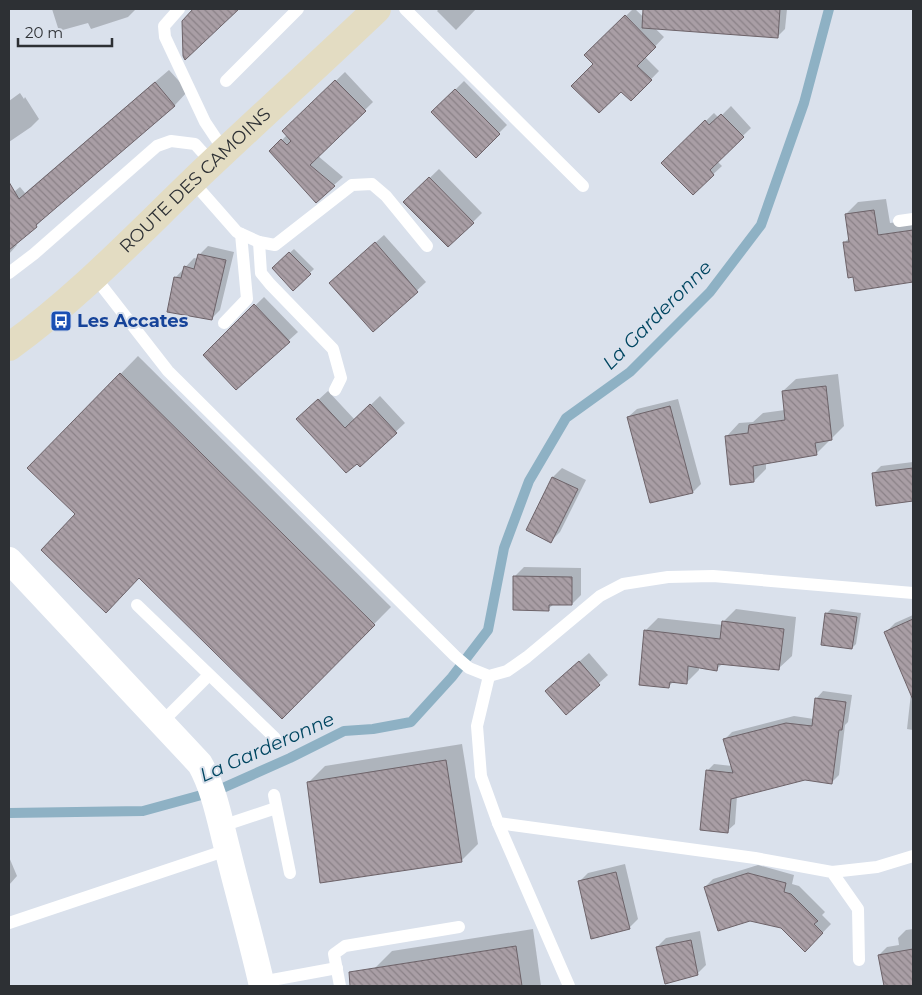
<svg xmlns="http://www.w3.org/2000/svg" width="922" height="995" font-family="Montserrat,sans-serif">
<defs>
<pattern id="building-back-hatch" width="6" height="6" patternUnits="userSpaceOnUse" patternTransform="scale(1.25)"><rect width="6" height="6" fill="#a99ea5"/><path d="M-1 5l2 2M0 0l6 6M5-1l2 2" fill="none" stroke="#8a8187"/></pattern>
</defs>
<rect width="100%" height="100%" fill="#dae1ec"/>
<!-- shadow -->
<g fill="#0003">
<polygon points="52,9 136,9 128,17 91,29 88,23 59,31"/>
<polygon points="439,9 476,9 456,30 437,11"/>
<polygon points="633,9 635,9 664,37 645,57 659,71 631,100 586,55"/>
<polygon points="669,9 787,9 785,29 778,36 668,29"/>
<polygon points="169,70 188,91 175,105 49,212 36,226 15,243 17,245 9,254 9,196 20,187 25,193"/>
<polygon points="345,72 373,102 318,156 343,177 316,201 271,151 287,135 284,131"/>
<polygon points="464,81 507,125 476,156 433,112"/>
<polygon points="20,93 24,99 25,97 39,119 31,127 9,142 9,101"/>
<polygon points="731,106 751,128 717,161 722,166 693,193 663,163 714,113 719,118"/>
<polygon points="439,169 482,213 473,222 414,193"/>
<polygon points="886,199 890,223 913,220 913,281 857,289 854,276 844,243 849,238 846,214 858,202"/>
<polygon points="384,235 426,282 373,331 339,275"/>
<polygon points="208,246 234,252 220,310 211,319 175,278 194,258 198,259 199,255"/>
<polygon points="294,249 314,269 293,289 273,268"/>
<polygon points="264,297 298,332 236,388 205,355"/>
<polygon points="138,356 391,607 282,717 29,468"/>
<polygon points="838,374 844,426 817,453 766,462 766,469 754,481 727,436 739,423 753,422 763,413 785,410 783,391 796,379"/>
<polygon points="328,391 355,420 380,396 405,423 360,465 307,410"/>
<polygon points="678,399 701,484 693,492 628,417 637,409"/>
<polygon points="913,462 913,500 877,505 873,474 881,466"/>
<polygon points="562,468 586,480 560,532 551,541 528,529 553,477"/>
<polygon points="524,567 581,568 581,595 572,604 554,604 548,609 515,576"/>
<polygon points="736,609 796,617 792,656 779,668 723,663 717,669 699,667 699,670 686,683 674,681 668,687 645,631 658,618 723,625 723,622"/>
<polygon points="831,609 861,613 856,644 852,648 827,613"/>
<polygon points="913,615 913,730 907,729 911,693 886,632 895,623"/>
<polygon points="589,653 608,675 566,713 556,682"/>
<polygon points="823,691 852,695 848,722 845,725 839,775 832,782 805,779 737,796 735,824 727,831 707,771 714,764 732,766 725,739 732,732 794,716 814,719 816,699"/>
<polygon points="462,744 478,844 461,861 308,783 325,766"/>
<polygon points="9,857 17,876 9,885"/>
<polygon points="625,864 638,919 629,928 580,881 588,873"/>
<polygon points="758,865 794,875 792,884 799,886 825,912 822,915 831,924 805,951 782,927 705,887 713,879"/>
<polygon points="533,929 541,986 378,986 375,968 392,951"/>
<polygon points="913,929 913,986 885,986 879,955 887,947 899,945 898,938 906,930"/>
<polygon points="700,931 706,965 697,974 657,947 666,938"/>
</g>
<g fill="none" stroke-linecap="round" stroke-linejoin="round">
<!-- stream -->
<polyline stroke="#8eb1c4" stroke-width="10" points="9,813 143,811 216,791 290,758 344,731 373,729 411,722 452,677 488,630 504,548 529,481 566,418 630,372 710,292 761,225 804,103 829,9"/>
</g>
<!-- building -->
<g fill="url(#building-back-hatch)" stroke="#6d6369">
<polygon points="193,9 239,9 185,60 183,56 182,21"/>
<polygon points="643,9 780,9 778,38 642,28"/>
<polygon points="625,15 656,47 637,66 652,80 631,101 621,92 599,113 571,86 593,64 584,55"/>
<polygon points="335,80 366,111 310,165 335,186 316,203 269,151 281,139 287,145 291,141 282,131"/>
<polygon points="155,82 175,106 36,225 37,227 9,250 9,182 19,199"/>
<polygon points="455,89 500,134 476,158 431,112"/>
<polygon points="721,114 744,137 710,170 714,175 693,195 661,163 705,120 709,125"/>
<polygon points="429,177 474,223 448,247 403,202"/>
<polygon points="874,210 878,235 913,230 913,282 855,291 853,277 848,278 843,242 849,242 845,214"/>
<polygon points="375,242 418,292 373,332 329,283"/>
<polygon points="289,252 311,274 293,291 272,268"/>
<polygon points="198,254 226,260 212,320 167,312 174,277 181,278 184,266 194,269"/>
<polygon points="254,304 290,342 236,390 203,355"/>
<polygon points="120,373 375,625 282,719 139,578 106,613 41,550 75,514 27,468"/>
<polygon points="826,386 832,440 815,443 817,455 753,466 754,482 730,485 725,436 748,433 749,425 785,420 782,391"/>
<polygon points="318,399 345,428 370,404 397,433 360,467 357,464 346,473 296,419"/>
<polygon points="670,406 693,493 650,503 627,417"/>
<polygon points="913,468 913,501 876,506 872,473"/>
<polygon points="552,477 578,489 551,543 526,530"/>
<polygon points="513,576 572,577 572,605 549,605 549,611 513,610"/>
<polygon points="825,613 857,617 852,649 821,645"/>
<polygon points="913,619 913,700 884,632"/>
<polygon points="722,621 784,629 779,670 718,664 717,671 688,666 687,684 670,682 669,688 639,685 644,630 720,639"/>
<polygon points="579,661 600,685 566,715 545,691"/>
<polygon points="815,698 846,702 842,730 839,730 832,784 805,780 731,799 728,833 700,830 706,770 733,773 723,739 786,723 812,726"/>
<polygon points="446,760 462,862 320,883 307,782"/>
<polygon points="616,872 630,929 591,939 578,881"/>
<polygon points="748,873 786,883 784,892 791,894 818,921 814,924 823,933 805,952 781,928 750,921 718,931 704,887"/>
<polygon points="691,940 698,975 665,984 656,947"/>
<polygon points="516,946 522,986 350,986 349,972"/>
<polygon points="913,949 913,986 884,986 878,955"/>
</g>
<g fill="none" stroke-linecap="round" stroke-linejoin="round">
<!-- service -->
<g stroke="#fff" stroke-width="12">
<polyline points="179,9 164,26 165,37 205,122 225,152"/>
<polyline points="405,9 583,186"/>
<polyline points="226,81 298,9"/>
<polyline points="193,182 237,232 259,242 275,245 352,185 372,184 386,196 427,246"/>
<polyline points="899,221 913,219"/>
<polyline points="259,242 261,273 270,284 333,349 341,378 335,390"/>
<polyline points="9,273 34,254 157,146 171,141 195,144 212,163"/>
<polyline points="94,276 168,371 455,656 469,668 489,676 507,671 527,657 600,596 623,584 668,577 713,576 913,593"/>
<polyline points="224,323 247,299 241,234"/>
<polyline points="137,605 275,738"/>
<polyline points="489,676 477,726 481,776 498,823 755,858 832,872 858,909 859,960"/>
<polyline points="162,722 209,675"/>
<polyline points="274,795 290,873"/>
<polyline points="498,823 569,986"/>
<polyline points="222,826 276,808"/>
<polyline points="832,872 877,867 913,856"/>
<polyline points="9,923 227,850"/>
<polyline points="261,982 337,968"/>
<polyline points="340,986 334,954 345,946 459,927"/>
</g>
<!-- minor -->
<path stroke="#fff" stroke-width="26" d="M9,560L200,764C215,791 220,822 228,852C239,897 252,941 262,986"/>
<!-- secondary -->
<path stroke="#e3dcc2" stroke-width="28" id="s1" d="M9,347C76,299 133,239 192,182C253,124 316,67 377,9"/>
</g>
<!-- icons -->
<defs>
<g id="bus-square" transform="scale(1.125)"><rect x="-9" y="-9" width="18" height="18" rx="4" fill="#1a4fb4" stroke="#dae1ec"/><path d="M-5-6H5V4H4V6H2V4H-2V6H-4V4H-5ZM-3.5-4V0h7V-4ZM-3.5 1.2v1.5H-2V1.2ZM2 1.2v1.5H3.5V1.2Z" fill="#fff"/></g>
</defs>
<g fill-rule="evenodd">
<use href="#bus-square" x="61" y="321"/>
</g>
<g text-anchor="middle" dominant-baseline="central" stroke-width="4" stroke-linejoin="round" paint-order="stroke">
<!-- street labels -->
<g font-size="18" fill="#2d3034" stroke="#dae1ec">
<text stroke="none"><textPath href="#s1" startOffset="250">ROUTE DES CAMOINS</textPath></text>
</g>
<!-- transit labels -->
<g font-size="18" font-weight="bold" fill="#164399" stroke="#dae1ec" text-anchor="start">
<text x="77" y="321">Les Accates</text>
</g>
<!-- water labels -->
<g font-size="19" font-style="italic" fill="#004661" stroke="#dae1ec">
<text transform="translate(657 315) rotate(-45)">La Garderonne</text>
<text transform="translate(267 747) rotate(-24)">La Garderonne</text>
</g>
</g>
<!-- border -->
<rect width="922" height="995" fill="none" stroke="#2d3034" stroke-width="20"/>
<!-- scale -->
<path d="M18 38v8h94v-8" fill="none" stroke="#2d3034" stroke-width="2.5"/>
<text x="25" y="38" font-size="15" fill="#2d3034" stroke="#dae1ec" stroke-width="4" paint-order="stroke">20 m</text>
</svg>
